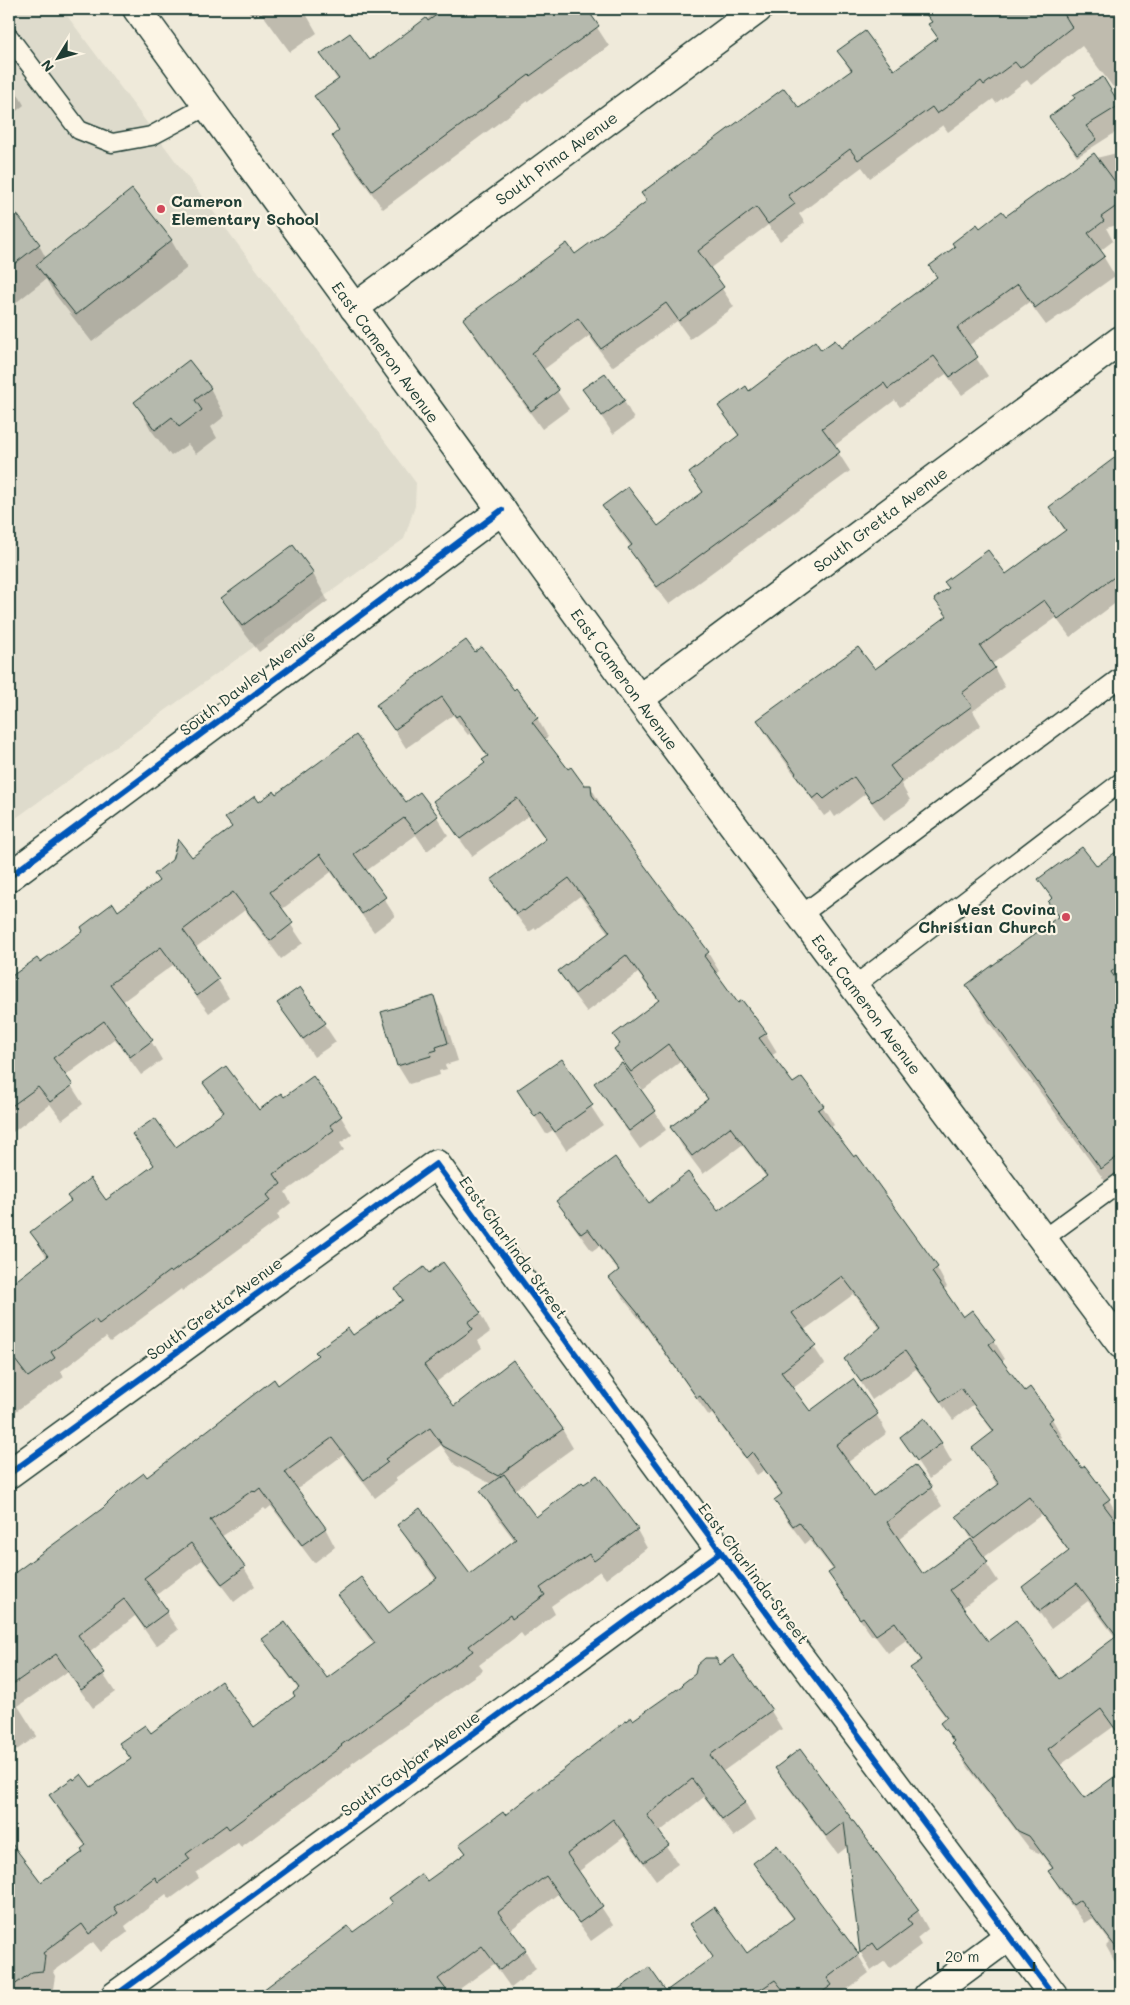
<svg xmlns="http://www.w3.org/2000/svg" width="1130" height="2005" font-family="Mali,sans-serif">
<rect width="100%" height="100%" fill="#efeada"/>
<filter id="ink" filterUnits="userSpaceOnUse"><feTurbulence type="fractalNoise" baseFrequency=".02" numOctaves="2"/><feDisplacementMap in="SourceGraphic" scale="10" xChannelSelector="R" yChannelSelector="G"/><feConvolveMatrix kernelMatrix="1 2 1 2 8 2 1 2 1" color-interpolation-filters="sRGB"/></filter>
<g filter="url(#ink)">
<!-- built -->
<polygon fill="#dedbcc" points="9,9 62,9 416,483 415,506 404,539 9,823"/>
<!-- shadow -->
<g fill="#0003" fill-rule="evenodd">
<polygon points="247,9 310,9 305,12 317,33 290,52 261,12 253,18"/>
<polygon points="440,9 458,9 464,16 474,9 552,9 555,14 562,9 585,9 609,46 542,94 540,92 383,209 344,155 333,137 339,132 316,97 338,81 322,55 370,62"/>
<polygon points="924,9 1121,9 1121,80 1113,87 1082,46 1031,85 1027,80 996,103 993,99 948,132 943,125 870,178 862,167 799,214 805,223 780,241 768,225 709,269 734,307 690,339 677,321 612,367 589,336 543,370 569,409 542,429 475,337 465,319 575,256 799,110 851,72 839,51 893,72 938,39 930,25 933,22"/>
<polygon points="9,78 24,105 9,117"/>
<polygon points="1121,93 1121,129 1077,157 1051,117 1062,109"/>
<polygon points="1121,152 1121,224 1106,228 1113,241 1100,251 1115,276 1046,325 1029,302 968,346 988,376 962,395 946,374 900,407 895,400 834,446 850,471 669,604 640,567 630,548 631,547 615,525 604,506 657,528 703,494 691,473 739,437 720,406 749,393 821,351 841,350 937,278 931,267 980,229 1006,218 1084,161"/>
<polygon points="9,206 39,245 46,258 171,240 187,268 92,342 54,293 46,279 9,308"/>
<polygon points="210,388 225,416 211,427 217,438 196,454 188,444 171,456 151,430 136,402"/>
<polygon points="584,390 624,401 634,419 613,434"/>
<polygon points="1121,455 1121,599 1070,637 1056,618 992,664 1005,687 973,711 981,725 901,784 910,800 907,804 884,820 865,794 835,817 831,811 824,816 769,739 758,721 874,670 947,618 936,599 1005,576 1065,531 1051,508"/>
<polygon points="313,574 328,601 259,652 239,626 223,598"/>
<path d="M475,653L537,718L548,737L544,739L568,771L584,786H590L601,805L602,810L708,953L719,971L716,974L737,1005L766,1034L777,1052L771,1056L793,1085L802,1078L823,1107L834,1125L830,1128L937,1268L947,1287L943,1290L963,1318L994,1341L1005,1359L1001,1362L1024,1392L1030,1388L1052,1419L1063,1437L1059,1440L1082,1469L1109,1500L1119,1518L1115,1522L1121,1530V1738L1113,1727L1059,1766L1085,1800L1121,1774V1834L1106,1845L1121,1867V1973L1106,1946L1110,1942L1092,1918L1084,1923L1060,1890L1050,1872L1053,1870L1041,1854L1030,1849L964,1762L942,1723L947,1719L923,1687L912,1669L922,1662L906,1640L888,1653L874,1635L872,1636L840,1592L830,1574L834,1571L810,1540L805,1544L786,1519L775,1501L782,1496L764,1470L757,1475L712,1414L709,1416L649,1331L622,1297L611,1278L619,1272L599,1246L592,1251L569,1220L558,1201L649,1204L717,1213L766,1177L742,1145L703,1174L682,1146L672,1127L708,1100L680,1062L643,1090L627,1070L615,1049L620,1045L614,1035L659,1002L638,973L587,1012L570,990L560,971L609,934L580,896L536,929L535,928L529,932L504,899L493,880L546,840L528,816L472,856L446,820L435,801L486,764L488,757L470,733L468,735L453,715L406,748L378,705ZM854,1294L880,1329L846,1359L872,1400L916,1369L953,1420L973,1405L994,1433L973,1448L998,1486L958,1516L972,1540L923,1576L898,1540L942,1506L931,1488L914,1467L873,1498L847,1463L887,1433L876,1414L810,1413L792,1389L825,1364L803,1331ZM1041,1515L1069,1552L1023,1587L1034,1605L1051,1629L1088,1601L1116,1638L1059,1681L987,1643L962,1608L998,1581L983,1558Z"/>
<polygon points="420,793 437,817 448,835 427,851 416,835 366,871 395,916 374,932 331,872 281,910 303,943 281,959 245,910 195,948 218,980 229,998 209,1013 173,965 122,1002 151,1041 162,1060 141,1075 115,1039 65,1076 83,1104 62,1120 50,1104 9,1135 9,992 13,989 9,980 36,959 40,964 118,912 191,859 232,828 227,819 276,795 406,804"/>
<polygon points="1121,850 1121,1203 988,1021 967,986 1059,918 1050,902 1052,900 1040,879 1097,868"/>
<polygon points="300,988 336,1042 314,1057 279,1004"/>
<polygon points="433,997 444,1016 458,1061 445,1065 447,1069 439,1071 440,1075 409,1084 398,1066 382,1013"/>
<polygon points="561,1061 603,1125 566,1150 553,1130 546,1134 519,1091"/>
<polygon points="622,1065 655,1112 666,1130 640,1149 607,1102 596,1083"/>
<polygon points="313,1077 341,1117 352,1135 340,1143 344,1150 285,1192 291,1203 277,1214 280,1219 182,1291 181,1289 110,1342 106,1337 61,1371 64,1377 9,1416 9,1287 47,1258 31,1232 106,1201 154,1166 134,1134 176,1149 224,1114 204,1083 259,1111 284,1099"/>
<polygon points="428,1275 480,1313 490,1332 478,1341 482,1348 435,1383 454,1408 562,1429 573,1448 515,1490 536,1518 637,1530 647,1548 606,1579 600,1571 551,1606 555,1614 524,1637 521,1633 479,1665 483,1670 351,1764 352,1765 241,1847 238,1843 196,1873 199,1878 170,1899 166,1894 125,1926 128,1932 101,1952 93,1942 53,1972 55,1976 53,1989 42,1991 34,1996 9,1996 9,1894 10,1893 9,1891 9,1842 41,1884 84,1852 86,1847 61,1814 50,1796 91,1789 131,1760 121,1744 151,1734 254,1729 296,1697 299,1690 275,1658 264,1640 327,1679 374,1645 351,1614 340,1595 388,1615 436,1580 410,1544 399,1525 469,1576 515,1541 492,1510 482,1491 491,1484 455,1465 441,1445 395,1478 397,1481 375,1498 343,1455 296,1490 325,1528 335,1547 314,1563 271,1506 266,1510 264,1508 221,1537 244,1568 255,1586 234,1602 202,1560 155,1596 178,1630 156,1646 135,1616 89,1653 115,1692 93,1708 67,1672 18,1706 37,1736 15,1751 9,1743 9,1583 147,1478 404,1301"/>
<polygon points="901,1437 941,1443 952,1462 929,1479"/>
<polygon points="733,1657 771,1711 782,1729 722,1772 745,1802 755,1821 734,1837 704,1797 658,1833 678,1864 656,1880 624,1837 578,1872 613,1925 591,1941 558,1894 510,1930 525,1950 536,1969 511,1988 494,1964 450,1996 257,1996 348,1928 352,1934 427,1883 466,1854 505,1817 633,1722"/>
<polygon points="800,1751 918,1911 928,1929 917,1938 921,1945 890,1968 885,1961 871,1971 861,1953 848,1846 838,1854 787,1786 776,1768"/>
<polygon points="755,1864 858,1955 869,1973 838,1996 621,1996 618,1991 666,1993 713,1958 692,1925 746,1955 794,1920 766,1882"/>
</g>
<!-- building -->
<g fill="#b5b9ad" stroke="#1f3d34" fill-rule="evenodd">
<polygon points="445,9 587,9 599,26 530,76 529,75 372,191 332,136 339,130 314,96 339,79 320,54 350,33 370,60 426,18 428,21"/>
<polygon points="922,9 1061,9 1072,27 1020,68 1015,62 984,85 981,81 937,114 932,107 858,160 850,149 788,195 795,204 768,224 756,207 698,251 724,287 679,321 666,303 601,349 578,318 532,353 559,390 531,411 463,319 567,243 575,254 647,201 641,193 784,88 799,108 852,70 837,51 865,31 894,70 938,38 928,24 932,22"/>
<polygon points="1103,77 1120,105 1086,126 1097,139 1077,154 1049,117 1075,98 1073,95"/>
<polygon points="1094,153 1119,187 1113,191 1121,203 1101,217 1104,221 1088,233 1105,256 1035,308 1018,284 957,328 978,357 950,377 934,356 888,389 884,383 822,428 840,452 657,587 628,548 632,545 602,506 628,487 658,526 703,492 689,473 739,435 718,406 746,386 749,391 815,341 821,350 835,340 841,348 937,277 929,266 955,247 952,243 977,224 980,228 1002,211 1006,216"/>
<polygon points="132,189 172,240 76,315 36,265"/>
<polygon points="9,204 40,244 9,268"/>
<polygon points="189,360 211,388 195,400 202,410 179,427 172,417 155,430 134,402"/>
<polygon points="605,373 625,400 602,416 582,389"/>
<polygon points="1121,453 1121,572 1058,619 1044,600 980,646 995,668 962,693 972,706 890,766 901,781 897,786 872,802 854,777 824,799 819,794 813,799 795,774 796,773 757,720 858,647 875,669 947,616 934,599 949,588 944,582 988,550 1006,574 1066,530 1049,507"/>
<polygon points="293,545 314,573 242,626 221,598"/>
<path d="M466,640L475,652L482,647L514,690L516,688L538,718L532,722L568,769L571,767L584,785H591L592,795L709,952L704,956L738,1003L742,1000L767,1033L759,1038L793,1083L802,1077L824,1106L818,1110L854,1157L857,1155L938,1267L932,1272L963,1317L972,1310L995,1340L989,1344L1025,1391L1030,1387L1053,1418L1048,1422L1082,1468L1085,1466L1110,1499L1103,1504L1121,1528V1737L1101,1709L1048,1749L1085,1798L1121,1772V1954L1080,1900L1073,1905L1048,1871L1053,1868L1029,1836L1018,1831L952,1743L954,1741L940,1723L947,1717L910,1668L922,1660L895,1622L876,1635L863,1617L860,1619L828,1573L834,1569L799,1522L793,1526L774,1500L782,1494L752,1452L746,1458L700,1396L697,1398L637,1312L609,1278L619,1270L588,1229L581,1234L556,1201L615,1157L649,1203L688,1172L718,1211L767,1176L730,1127L692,1156L670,1127L708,1099L668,1044L631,1072L614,1049L620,1044L613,1035L659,1000L626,955L575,994L558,971L610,932L569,878L524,911L523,910L517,914L491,880L546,839L517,798L460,839L433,801L485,763L482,760L488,756L459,715L456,717L442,697L394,730L376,705ZM842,1276L881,1327L844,1359L861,1382L905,1351L941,1402L961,1388L994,1431L972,1448L999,1484L956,1516L974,1539L1029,1497L1069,1551L1022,1587L1040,1611L1077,1583L1117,1636L1059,1679L1016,1620L988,1641L950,1590L988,1562L971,1539L923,1574L887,1522L932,1487L915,1465L873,1496L836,1445L878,1414L853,1379L810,1411L781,1372L816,1345L792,1313Z"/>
<polygon points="356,735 406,802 420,792 438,816 416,833 404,818 354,854 386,897 362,914 320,854 270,892 293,923 270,941 233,892 183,930 219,979 197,996 161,947 110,984 153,1040 130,1057 104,1021 53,1058 73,1085 50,1102 38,1087 9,1108 9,978 37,958 40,962 83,931 81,927 113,903 118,911 159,881 154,874 172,860 178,839 192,857 232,827 225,818 255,796 259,802 274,791 276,794"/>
<polygon points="1082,847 1097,866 1121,848 1121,964 1111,972 1121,986 1121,1154 1101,1169 966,985 1059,916 1048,902 1052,898 1038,879"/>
<polygon points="300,987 326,1023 303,1039 277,1003"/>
<polygon points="434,996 448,1043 436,1047 437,1050 430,1052 431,1056 397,1066 381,1012"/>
<polygon points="562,1059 593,1105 555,1132 541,1112 535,1117 517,1090"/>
<polygon points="622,1063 656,1111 629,1131 594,1083"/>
<polygon points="226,1066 259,1110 281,1093 284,1097 313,1076 342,1116 330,1125 334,1130 274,1174 281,1184 267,1195 271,1200 171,1273 169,1271 99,1324 95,1319 51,1352 55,1358 28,1377 9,1352 9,1286 48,1256 30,1232 71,1201 67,1196 90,1178 106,1200 154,1165 132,1134 155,1118 176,1147 224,1112 203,1083"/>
<polygon points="443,1262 481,1313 468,1322 473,1329 424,1365 454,1406 513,1360 563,1429 498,1476 443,1446 430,1428 385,1459 388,1462 364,1480 332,1438 285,1472 326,1528 302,1545 260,1488 255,1492 253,1490 210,1520 245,1567 222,1584 191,1543 144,1578 168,1611 145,1628 124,1599 78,1635 105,1673 81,1690 56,1654 9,1687 9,1577 103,1508 120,1491 144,1473 147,1477 274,1379 278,1385 318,1355 315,1352 348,1328 353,1335 403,1300 395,1289 424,1267 429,1273"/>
<polygon points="924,1418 942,1443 917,1461 900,1437"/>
<polygon points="504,1474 536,1517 582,1482 584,1484 597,1475 638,1529 594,1561 589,1554 540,1588 545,1595 512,1619 510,1615 469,1646 473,1651 341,1745 342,1746 229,1829 226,1825 186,1854 190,1859 158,1882 155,1877 114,1907 118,1913 89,1934 82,1924 43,1953 45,1956 43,1971 32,1972 9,1989 9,1840 41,1882 83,1852 81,1849 86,1845 49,1795 73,1778 74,1780 81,1774 91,1787 131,1759 119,1743 145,1725 151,1733 221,1681 254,1727 295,1696 293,1693 299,1688 262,1639 285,1622 327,1678 375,1643 338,1595 361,1577 389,1613 437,1578 397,1525 420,1508 470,1574 516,1539 480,1491"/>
<polygon points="733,1655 772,1710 710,1755 746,1802 722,1819 692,1779 647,1815 669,1845 644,1862 613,1819 567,1854 603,1906 579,1923 546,1876 498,1912 526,1950 500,1970 482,1946 438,1979 451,1996 255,1996 348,1926 353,1932 393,1903 389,1898 422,1874 427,1881 466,1853 459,1844 503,1812 505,1815 631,1717 633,1720 683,1685 682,1684 695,1674 697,1665 705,1658 716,1658 720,1665"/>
<polygon points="800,1749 919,1910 907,1919 912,1925 878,1950 873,1943 860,1953 844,1822 826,1836 775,1768"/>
<polygon points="777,1845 859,1954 827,1978 832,1985 817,1996 788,1996 775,1980 751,1996 609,1996 649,1967 666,1991 713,1957 690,1924 714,1907 747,1953 794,1918 753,1863"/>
</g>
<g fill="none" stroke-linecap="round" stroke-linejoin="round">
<!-- service casing -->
<g stroke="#1f3d34" stroke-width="21">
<g id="service">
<polyline points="9,37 79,130 112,143 151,136 207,106"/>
<polyline points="801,915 1121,677"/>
<polyline points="854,986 1121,782"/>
<polyline points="1043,1239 1121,1182"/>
</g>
</g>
<!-- minor casing -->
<g stroke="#1f3d34" stroke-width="31">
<g id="minor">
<polyline points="354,308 758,9"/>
<polyline points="639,699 1121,340"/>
<polyline points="9,877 502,510"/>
<polyline points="9,1474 436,1164 721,1552 1054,1996"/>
<polyline points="115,1996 721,1552"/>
<polyline points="928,1996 1009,1936"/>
</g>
</g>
<!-- secondary casing -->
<g stroke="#1f3d34" stroke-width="31">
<polyline id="secondary" points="137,9 639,699 1121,1344"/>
</g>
<!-- service -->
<use href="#service" stroke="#fcf5e5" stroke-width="18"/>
<!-- minor -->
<use href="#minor" stroke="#fcf5e5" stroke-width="28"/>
<!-- secondary -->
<use href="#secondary" stroke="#fcf5e5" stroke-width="28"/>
<!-- cycleway casing -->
<g stroke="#fcf5e5" stroke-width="9">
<g id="cycleway">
<polyline points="9,877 502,510"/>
<polyline points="9,1474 436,1164 721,1552 1054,1996"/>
<polyline points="115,1996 721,1552"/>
</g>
</g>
<!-- cycleway -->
<use href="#cycleway" stroke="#0057b8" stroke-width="6"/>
</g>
</g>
<!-- markers -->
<g fill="#d1495b" stroke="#fcf5e5" stroke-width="2">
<circle cx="161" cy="209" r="5"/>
<circle cx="1066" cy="917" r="5"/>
</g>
<g text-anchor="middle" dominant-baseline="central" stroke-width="4.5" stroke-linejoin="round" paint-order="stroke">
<!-- street labels -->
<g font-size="16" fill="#1f3d34" stroke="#fcf5e5">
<text transform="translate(556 158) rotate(-36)">South Pima Avenue</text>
<text transform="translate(386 352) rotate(54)">East Cameron Avenue</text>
<text transform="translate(880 519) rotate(-37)">South Gretta Avenue</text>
<text transform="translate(625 679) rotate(54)">East Cameron Avenue</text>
<text transform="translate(247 682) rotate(-37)">South Dawley Avenue</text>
<text transform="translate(867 1004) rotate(53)">East Cameron Avenue</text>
<text transform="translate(514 1247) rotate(54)">East Charlinda Street</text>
<text transform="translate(214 1308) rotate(-36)">South Gretta Avenue</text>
<text transform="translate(754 1573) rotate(53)">East Charlinda Street</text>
<text transform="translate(410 1763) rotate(-36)">South Gaybar Avenue</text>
</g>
<!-- poi labels -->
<g font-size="16" font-weight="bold" fill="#1f3d34" stroke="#fcf5e5" text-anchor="start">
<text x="171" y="200">Cameron<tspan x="171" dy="18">Elementary School</tspan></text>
<text x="1056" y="908" text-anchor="end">West Covina<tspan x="1056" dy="18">Christian Church</tspan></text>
</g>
</g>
<!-- margin -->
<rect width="1130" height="2005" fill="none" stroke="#fcf5e5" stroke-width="30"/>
<rect x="15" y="15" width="1100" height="1975" fill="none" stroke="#1f3d34" stroke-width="2" filter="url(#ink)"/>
<!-- north arrow -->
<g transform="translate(58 58) rotate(233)" stroke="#fcf5e5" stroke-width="4" paint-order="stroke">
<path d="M0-4L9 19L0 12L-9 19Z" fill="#1f3d34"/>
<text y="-8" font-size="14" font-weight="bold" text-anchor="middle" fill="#1f3d34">N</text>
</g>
<!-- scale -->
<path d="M938 1962v8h96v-8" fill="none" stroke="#1f3d34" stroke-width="2.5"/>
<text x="945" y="1962" font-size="15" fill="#1f3d34" stroke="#fcf5e5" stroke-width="4" paint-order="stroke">20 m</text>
</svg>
